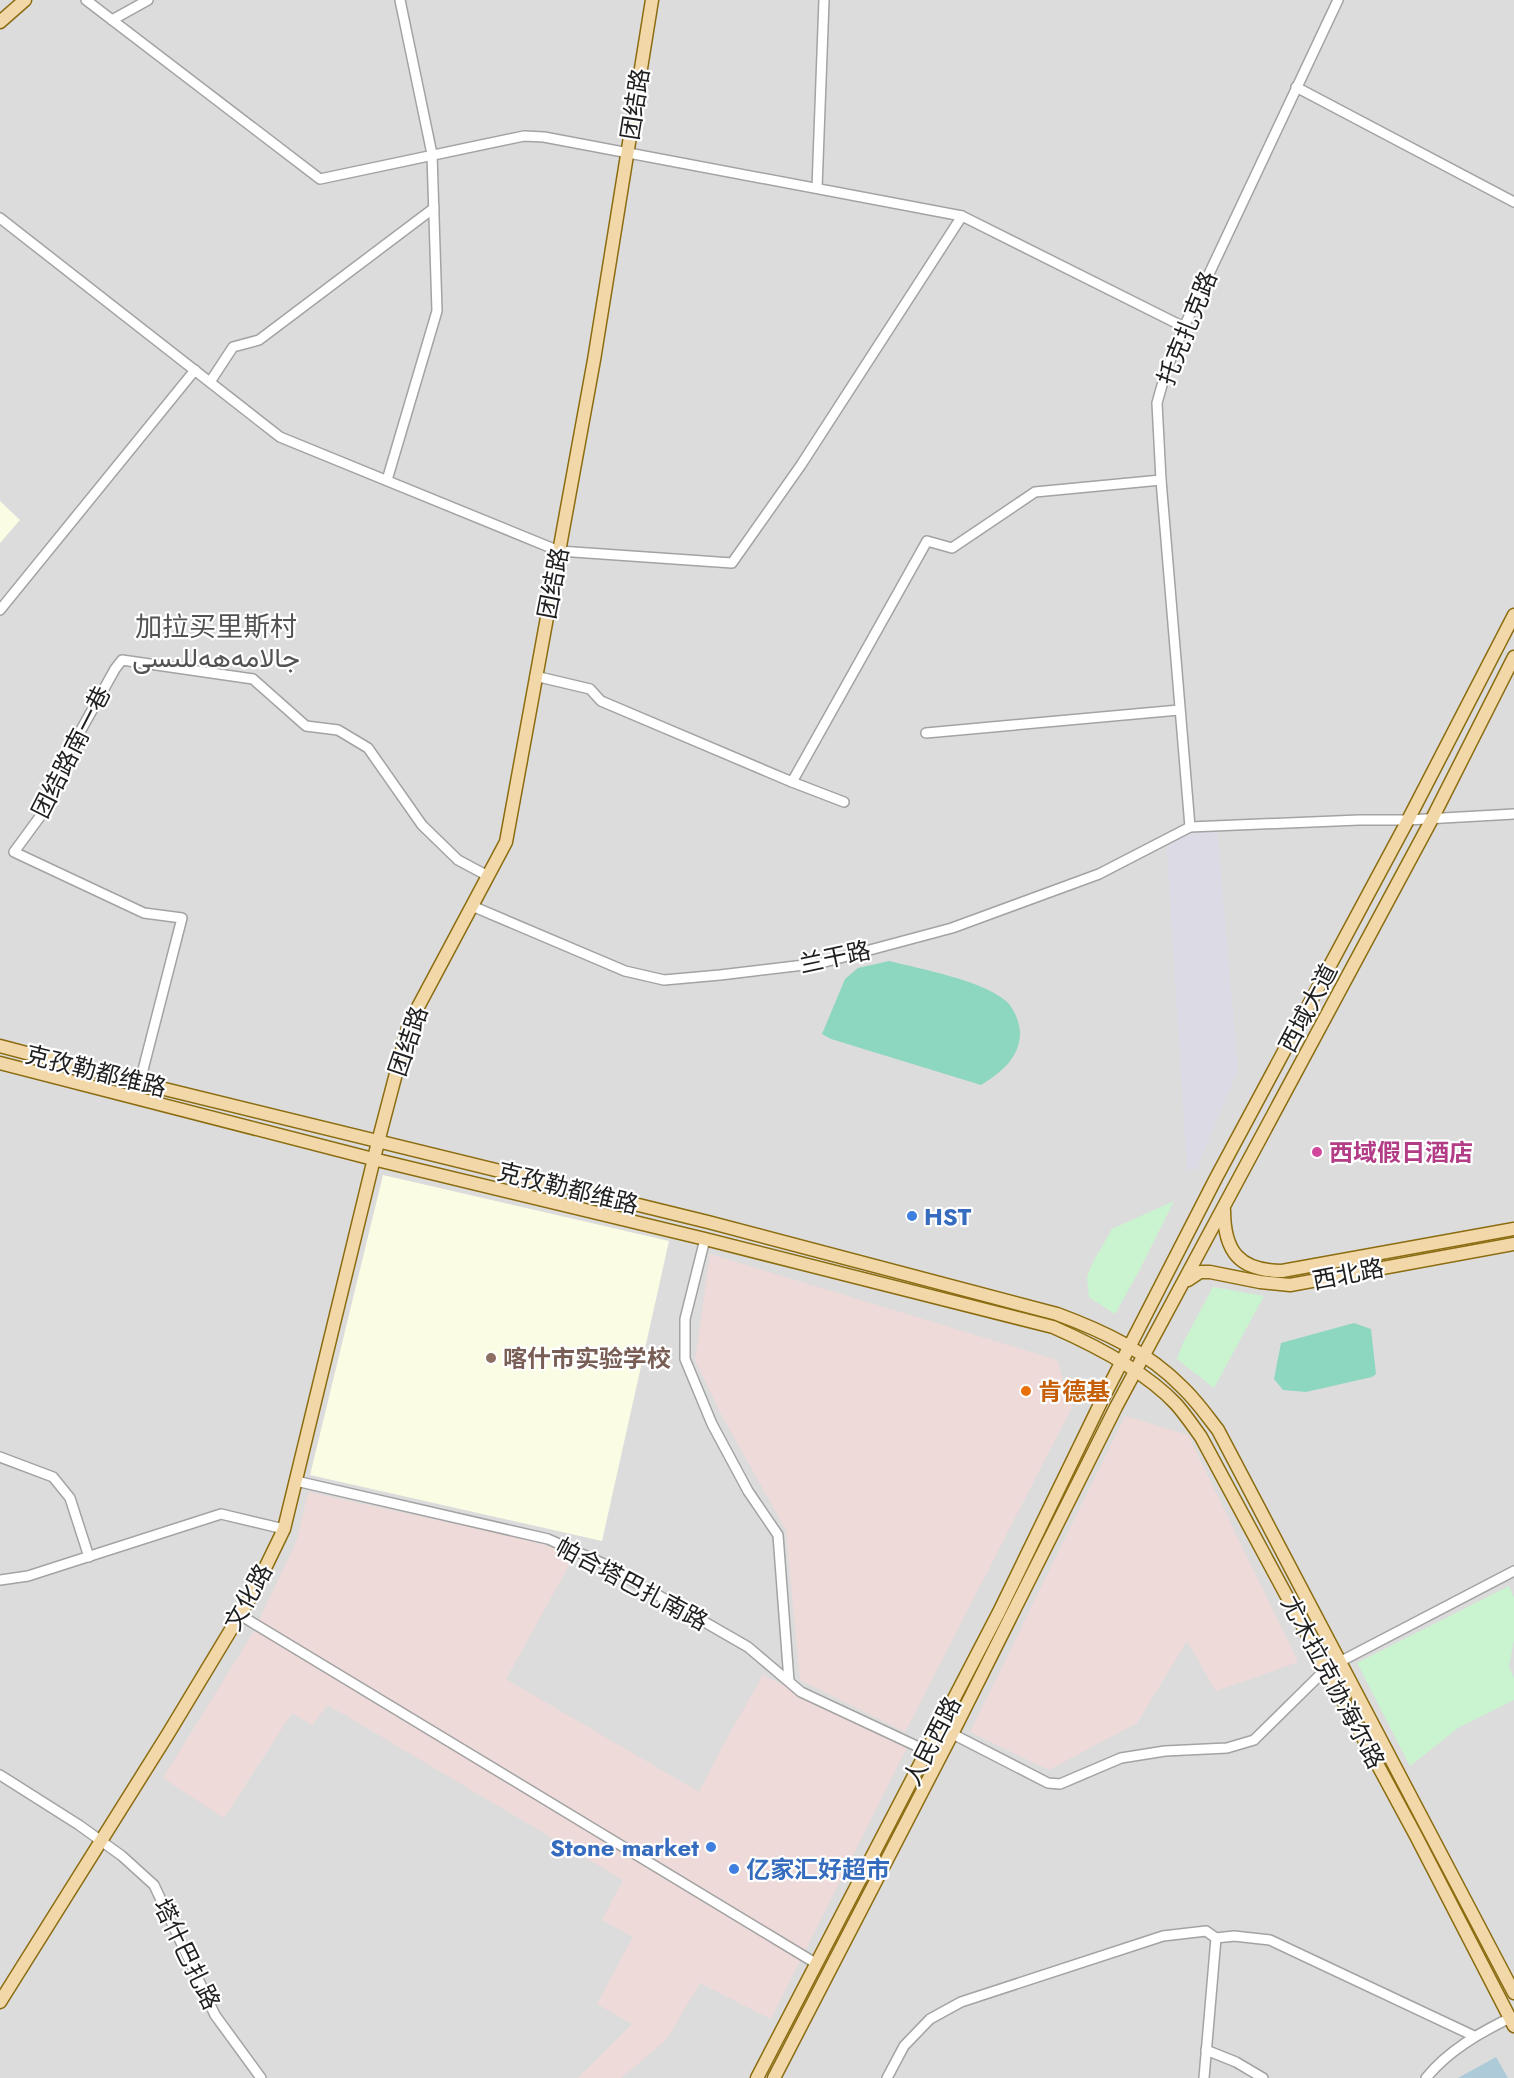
<svg xmlns="http://www.w3.org/2000/svg" width="1514" height="2078" font-family="Jost,Vazirmatn,'Noto Sans SC',sans-serif">
<rect width="100%" height="100%" fill="#efede7"/>
<!-- residential -->
<rect fill="#dddcdc" x="0" y="0" width="1514" height="2078"/>
<!-- commercial -->
<g fill="#eedad8">
<polygon points="710,1254 1057,1360 1072,1407 905,1732 800,1680 786,1530 722,1416 695,1360"/>
<polygon points="1125,1416 1188,1435 1298,1662 1216,1691 1187,1641 1137,1723 1049,1770 970,1732"/>
<polygon points="308,1492 520,1538 554,1548 573,1558 506,1679 699,1792 721,1749 763,1675 907,1748 771,2019 700,1983 666,2040 621,2078 578,2078 632,2024 597,2004 633,1937 602,1920 623,1880 328,1705 312,1725 292,1713 224,1818 163,1778 254,1631 297,1540"/>
</g>
<!-- education -->
<g fill="#fafce3">
<polygon points="0,501 20,520 0,543"/>
<polygon points="383,1175 669,1241 602,1541 310,1475"/>
</g>
<!-- park -->
<g fill="#c9f4cf">
<polygon points="1174,1201 1139,1271 1115,1314 1089,1297 1087,1277 1093,1262 1112,1229"/>
<polygon points="1213,1287 1264,1296 1214,1388 1177,1359 1183,1343"/>
<polygon points="1509,1586 1514,1598 1514,1639 1509,1667 1514,1678 1514,1700 1458,1728 1410,1766 1357,1663"/>
</g>
<!-- pitch -->
<g fill="#8dd6bf">
<path d="M889,961C921,969 981,980 1006,1001C1014,1008 1020,1023 1020,1033C1020,1058 1000,1073 981,1085L831,1039L822,1034L845,979L858,968Z"/>
<polygon points="1354,1323 1371,1329 1376,1374 1372,1377 1306,1392 1283,1390 1274,1379 1281,1343"/>
</g>
<!-- plaza -->
<polygon fill="#dcdbe5" points="1217,826 1238,1069 1197,1169 1187,1170 1166,839 1190,827"/>
<!-- water -->
<polygon fill="#accad8" points="1496,2057 1508,2078 1458,2078"/>
<g fill="none" stroke-linecap="round" stroke-linejoin="round">
<!-- minor casing -->
<g stroke="#a3a3a3" stroke-width="12">
<g id="minor">
<polyline points="86,0 320,179 524,136 544,137 962,216 1184,327"/>
<polyline points="112,20 148,0"/>
<polyline points="1296,87 1514,202"/>
<polyline points="817,188 824,0"/>
<polyline points="0,218 280,437 559,551 732,563 801,465 962,216"/>
<polyline points="210,382 233,347 259,340 434,208"/>
<polyline points="387,480 437,311 432,154 400,0"/>
<polyline points="0,610 195,370"/>
<polyline points="535,676 590,689 601,701 792,782 844,802"/>
<polyline points="926,733 1179,710"/>
<polyline points="792,782 927,541 952,548 1035,492 1161,480"/>
<polyline points="1190,827 1161,480 1157,403 1166,371 1184,327 1338,0"/>
<polyline points="472,906 625,971 664,980 720,975 821,963 952,928 1099,874 1190,827 1359,820 1408,820 1514,814"/>
<polyline points="136,1097 182,918 144,913 14,852 47,807 66,757 115,669 122,660 253,679 306,726 338,730 368,748 422,825 458,860 488,876"/>
<polyline points="705,1239 685,1319 685,1359 712,1424 748,1491 778,1535 789,1681"/>
<polyline points="0,1457 53,1477 70,1498 89,1557"/>
<polyline points="296,1481 548,1539 602,1563 748,1647 801,1692 940,1757"/>
<polyline points="0,1580 28,1576 221,1514 284,1529"/>
<polyline points="240,1615 817,1964"/>
<polyline points="939,1727 1048,1783 1060,1784 1121,1758 1165,1751 1227,1748 1254,1740 1326,1669 1514,1571"/>
<polyline points="0,1775 79,1825 122,1856 154,1885 215,2015 261,2078"/>
<polyline points="1206,2050 1236,2062 1263,2078"/>
<polyline points="887,2078 904,2046 930,2019 961,2002 1163,1936 1206,1931 1216,1938 1234,1936 1270,1940 1474,2036"/>
<polyline points="1204,2078 1216,1938"/>
<path d="M1426,2078C1448,2051 1479,2033 1510,2018"/>
</g>
</g>
<!-- major casing -->
<g stroke="#8b6c10" stroke-width="15">
<g id="major">
<polyline points="0,22 25,0"/>
<path d="M0,1046L140,1083L708,1222L1057,1314C1103,1331 1148,1352 1182,1387C1196,1400 1207,1416 1218,1430L1514,1993"/>
<path d="M0,1063L373,1159L705,1239L1053,1327C1094,1345 1145,1371 1176,1404C1185,1414 1193,1426 1201,1437L1416,1836L1514,2026"/>
<path d="M1224,1210C1224,1251 1239,1271 1282,1271L1514,1229"/>
<polyline points="1188,1280 1200,1272 1210,1272 1260,1282 1290,1285 1514,1244"/>
<polyline points="0,2002 168,1734 253,1593 284,1529 378,1142 409,1024 506,842 594,360 652,0"/>
<polyline points="757,2078 999,1612 1102,1400 1216,1178 1408,820 1514,615"/>
<polyline points="774,2078 952,1734 1116,1407 1432,819 1514,657"/>
</g>
</g>
<!-- minor -->
<use href="#minor" stroke="#fff" stroke-width="9"/>
<!-- major -->
<use href="#major" stroke="#f2d8a8" stroke-width="12"/>
</g>
<!-- markers -->
<circle fill="#d1479c" stroke="#fff" stroke-width="2" cx="1317" cy="1152" r="6"/>
<g fill="#3f7fe0" stroke="#fff" stroke-width="2">
<circle cx="912" cy="1216" r="6"/>
<circle cx="711" cy="1847" r="6"/>
<circle cx="734" cy="1869" r="6"/>
</g>
<circle fill="#8d6e63" stroke="#fff" stroke-width="2" cx="491" cy="1358" r="6"/>
<circle fill="#e8710a" stroke="#fff" stroke-width="2" cx="1026" cy="1391" r="6"/>
<g text-anchor="middle" dominant-baseline="central" stroke-width="4.5" stroke-linejoin="round" paint-order="stroke">
<!-- street labels -->
<g font-size="24" fill="#1f1f1f" stroke="#fff">
<text transform="translate(635 104) rotate(-81)">团结路</text>
<text transform="translate(1187 328) rotate(-68)">托克扎克路</text>
<text transform="translate(553 583) rotate(-79)">团结路</text>
<text transform="translate(71 752) rotate(-63)">团结路南一巷</text>
<text transform="translate(835 957) rotate(-12)">兰干路</text>
<text transform="translate(1308 1008) rotate(-62)">西域大道</text>
<text transform="translate(408 1041) rotate(-71)">团结路</text>
<text transform="translate(96 1071) rotate(14)">克孜勒都维路</text>
<text transform="translate(568 1188) rotate(14)">克孜勒都维路</text>
<text transform="translate(1348 1274) rotate(-11)">西北路</text>
<text transform="translate(632 1584) rotate(28)">帕合塔巴扎南路</text>
<text transform="translate(248 1597) rotate(-61)">文化路</text>
<text transform="translate(1333 1682) rotate(62)">尤木拉克协海尔路</text>
<text transform="translate(932 1741) rotate(-63)">人民西路</text>
<text transform="translate(187 1954) rotate(64)">塔什巴扎路</text>
</g>
<!-- hotel labels -->
<g font-size="24" font-weight="bold" fill="#b23c85" stroke="#fff" text-anchor="start">
<text x="1329" y="1152">西域假日酒店</text>
</g>
<!-- shop labels -->
<g font-size="24" font-weight="bold" fill="#366cbe" stroke="#fff" text-anchor="start">
<text x="924" y="1216">HST</text>
<text x="699" y="1847" text-anchor="end">Stone market</text>
<text x="746" y="1869">亿家汇好超市</text>
</g>
<!-- education labels -->
<g font-size="24" font-weight="bold" fill="#785e54" stroke="#fff" text-anchor="start">
<text x="503" y="1358">喀什市实验学校</text>
</g>
<!-- food labels -->
<g font-size="24" font-weight="bold" fill="#c56008" stroke="#fff" text-anchor="start">
<text x="1038" y="1391">肯德基</text>
</g>
<!-- quarter labels -->
<g font-size="27" fill="#525252" stroke="#fff">
<text x="216" y="626">加拉买里斯村<tspan x="216" dy="31">جالامەھەللىسى</tspan></text>
</g>
</g>
</svg>
